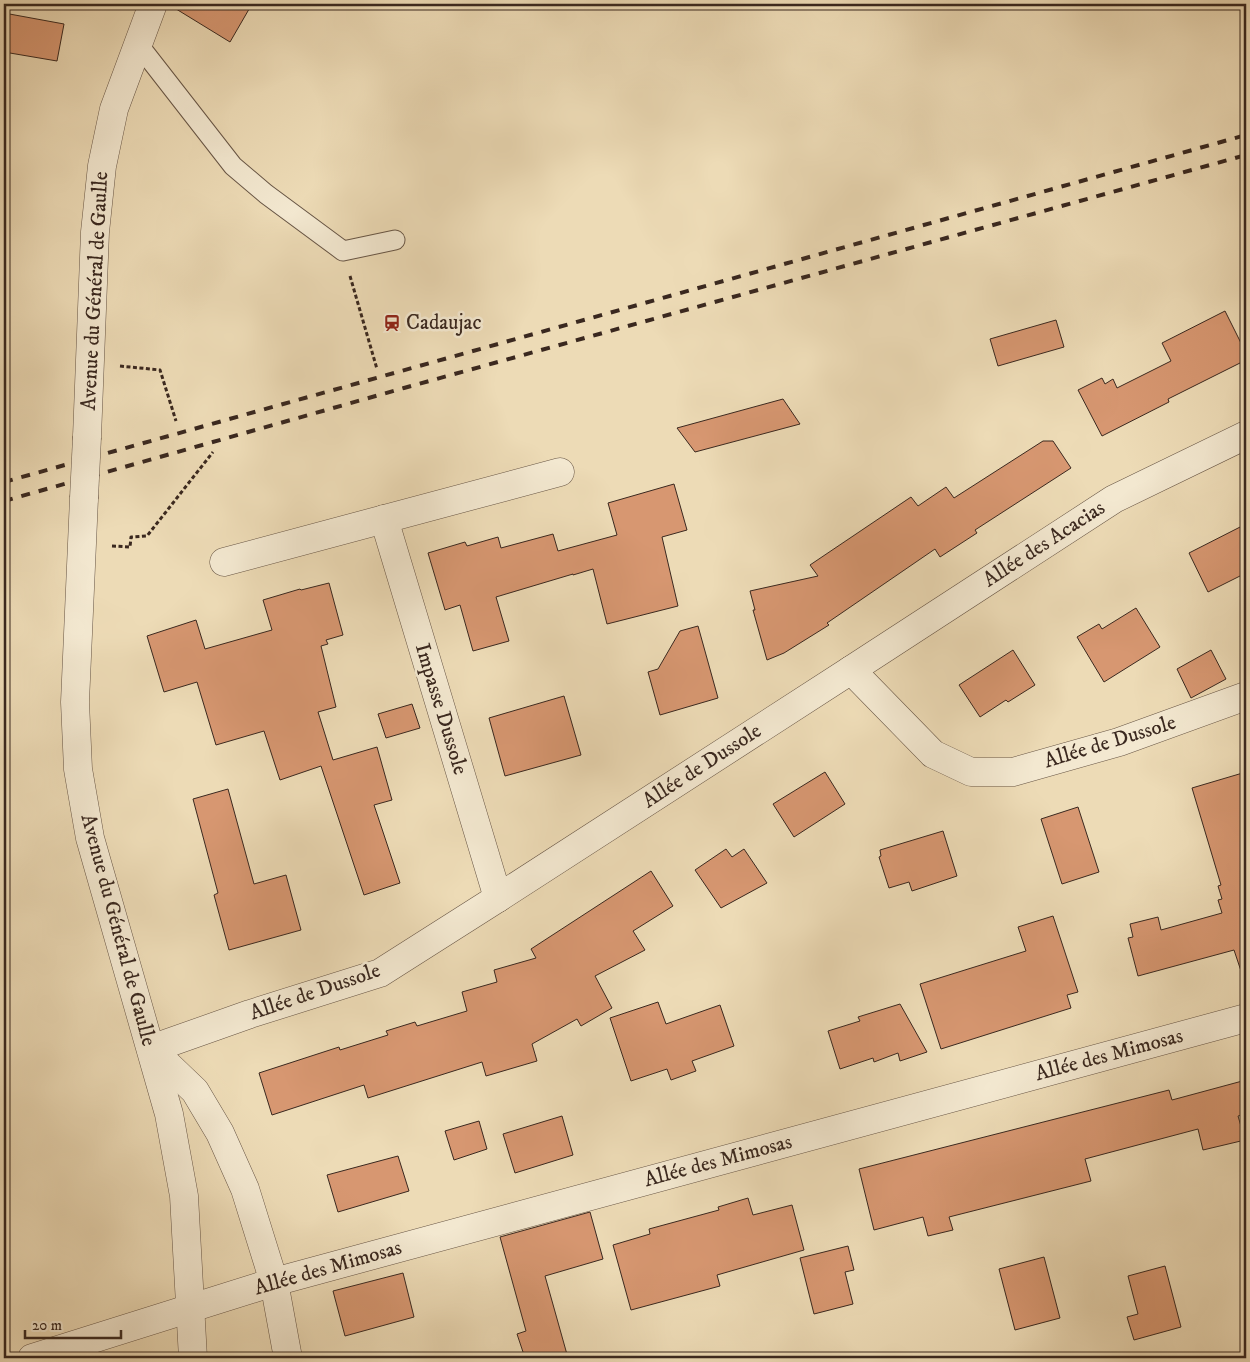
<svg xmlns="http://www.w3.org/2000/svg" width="1250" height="1362" font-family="'IM FELL DW Pica',serif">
<rect width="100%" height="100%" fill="#eddbb6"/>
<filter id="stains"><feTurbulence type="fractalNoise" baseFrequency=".004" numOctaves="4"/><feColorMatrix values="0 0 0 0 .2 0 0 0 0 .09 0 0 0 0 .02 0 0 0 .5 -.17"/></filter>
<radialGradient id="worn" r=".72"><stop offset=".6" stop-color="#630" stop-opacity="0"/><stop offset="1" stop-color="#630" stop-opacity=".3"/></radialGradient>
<!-- building -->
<g fill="#d79771" stroke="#3a281f">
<polygon points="168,4 252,4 230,42"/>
<polygon points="4,13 64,24 57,61 4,52"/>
<polygon points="1225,311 1246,353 1246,360 1168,399 1169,402 1102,436 1078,390 1102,378 1105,384 1113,379 1117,388 1171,361 1162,343"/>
<polygon points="1056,320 1064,347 998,366 990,339"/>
<polygon points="783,399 800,424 695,452 677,428"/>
<polygon points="1043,441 1053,441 1071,468 975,530 977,533 940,557 935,549 827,623 829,625 784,653 767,660 753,610 755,610 750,591 818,576 810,565 911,497 918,506 946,487 954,498"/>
<polygon points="674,484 687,530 662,537 678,606 607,624 593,569 573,575 573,574 496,597 509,641 473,651 460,605 445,610 428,553 465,542 467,546 498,537 501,548 553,534 558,551 617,535 608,503"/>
<polygon points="1246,524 1246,573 1208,592 1189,553"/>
<polygon points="329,583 343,635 326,640 328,644 321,646 336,707 318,712 333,760 377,747 392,800 374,805 400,883 364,895 321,766 280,780 264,731 216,745 197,682 164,692 147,636 196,620 205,649 272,630 263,600 300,589 301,590"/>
<polygon points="1136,608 1160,647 1104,682 1077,637 1099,624 1102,629"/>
<polygon points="698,626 718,698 660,715 648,672 658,669 680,631"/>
<polygon points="1013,650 1035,685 1008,702 1006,700 980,717 959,685"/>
<polygon points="1211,650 1226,679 1191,698 1177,669"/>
<polygon points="564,696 581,755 505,776 489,718"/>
<polygon points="412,704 420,728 386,738 378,714"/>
<polygon points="825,772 845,804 794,837 773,804"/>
<polygon points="1246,772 1246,970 1241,971 1234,950 1138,976 1128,938 1133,937 1130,924 1158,917 1161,930 1222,913 1218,900 1222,899 1218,886 1221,885 1192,788"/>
<polygon points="228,789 254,884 286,875 301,930 229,950 214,895 218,893 193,799"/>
<polygon points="1078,807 1099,872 1062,884 1041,819"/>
<polygon points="943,831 957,876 912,891 909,882 889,888 879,857 881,856 880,850"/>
<polygon points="726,849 732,857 744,849 767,883 721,908 695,870"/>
<polygon points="651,871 673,906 633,931 645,950 595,976 612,1008 581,1026 577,1019 532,1044 537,1061 486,1076 482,1062 368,1098 364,1085 272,1115 259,1073 339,1047 340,1050 388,1035 386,1031 415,1022 417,1026 467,1011 462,992 497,982 494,970 536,958 531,949"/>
<polygon points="1053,916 1078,992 1067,995 1071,1008 941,1049 920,984 1026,951 1018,927"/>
<polygon points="658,1002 666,1024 720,1005 734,1046 692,1061 696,1071 671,1080 667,1069 631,1081 610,1018"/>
<polygon points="900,1004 927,1052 900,1061 898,1053 874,1062 873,1058 840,1069 828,1031 860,1021 858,1017"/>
<polygon points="1246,1080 1246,1114 1238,1116 1245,1140 1203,1150 1198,1129 1085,1159 1091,1181 949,1217 953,1230 928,1236 923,1217 874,1230 859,1169 1169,1090 1172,1100"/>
<polygon points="562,1116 573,1155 515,1173 503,1134"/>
<polygon points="479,1121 487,1149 454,1160 445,1131"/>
<polygon points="398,1156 409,1191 338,1212 327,1175"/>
<polygon points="748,1198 753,1215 792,1205 804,1250 717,1275 720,1286 631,1310 613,1245 650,1234 649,1229 719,1210 718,1207"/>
<polygon points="590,1212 603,1259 545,1276 568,1358 525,1358 517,1334 526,1331 500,1237"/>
<polygon points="848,1246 854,1270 845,1272 853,1304 814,1314 800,1258"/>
<polygon points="1044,1257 1060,1318 1015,1330 999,1269"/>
<polygon points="1165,1266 1181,1327 1134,1340 1127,1317 1138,1314 1128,1276"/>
<polygon points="403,1273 414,1317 345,1336 333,1291"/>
</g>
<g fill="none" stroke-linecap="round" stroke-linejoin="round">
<!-- service casing -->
<g stroke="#675545" stroke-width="21">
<polyline id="service" points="138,44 233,166 266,194 343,251 395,240"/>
</g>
<!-- minor casing -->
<g stroke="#675545" stroke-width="29">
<g id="minor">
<polyline points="384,519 498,898"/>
<polyline points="224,562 560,472"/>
<polyline points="851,670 1114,499 1246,435"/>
<polyline points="32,1358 274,1282 1246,1018"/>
<polyline points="288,1358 274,1282 245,1189 220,1133 195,1091 151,1049 250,1014 380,973 498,898 851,670 933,754 971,772 1013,772 1119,742 1246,696"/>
</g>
</g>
<!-- tertiary casing -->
<g stroke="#675545" stroke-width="29">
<g id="tertiary">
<polyline points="87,437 95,232 102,166 114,109 153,4"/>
<polyline points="84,498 75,702 78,769 90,838 169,1114 184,1196 193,1358"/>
</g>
</g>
<!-- path -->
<g stroke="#3a281f" stroke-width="3" stroke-dasharray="4 2.5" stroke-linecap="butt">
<polyline points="350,276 377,369"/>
<polyline points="120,366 160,370 176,421"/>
<polyline points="112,546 130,547 131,537 147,536 213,452"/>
</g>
<!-- service -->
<use href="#service" stroke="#f3e8d0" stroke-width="19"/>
<!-- minor -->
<use href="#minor" stroke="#f3e8d0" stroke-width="28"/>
<!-- tertiary -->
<use href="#tertiary" stroke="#f3e8d0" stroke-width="28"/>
<!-- rail -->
<g stroke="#3a281f" stroke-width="4" stroke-dasharray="9 9" stroke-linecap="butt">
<polyline points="4,482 1246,135"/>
<polyline points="4,501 404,388 1246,155"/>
</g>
<!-- tertiary-bridge casing -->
<g stroke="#675545" stroke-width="29" stroke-linecap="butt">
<polyline id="tertiary-bridge" points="84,498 87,437"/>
</g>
<!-- tertiary-bridge -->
<use href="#tertiary-bridge" stroke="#f3e8d0" stroke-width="28"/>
</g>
<!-- icons -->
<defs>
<g id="station-bare" transform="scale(1.35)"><path d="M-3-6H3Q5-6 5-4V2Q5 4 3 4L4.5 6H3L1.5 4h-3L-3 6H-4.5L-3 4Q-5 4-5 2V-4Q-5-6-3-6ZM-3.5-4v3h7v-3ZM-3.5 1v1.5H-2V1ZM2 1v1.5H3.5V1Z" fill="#8f2418" stroke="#f3e8d0" stroke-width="2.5" paint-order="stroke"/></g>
</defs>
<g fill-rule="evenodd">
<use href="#station-bare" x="392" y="323"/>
</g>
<g text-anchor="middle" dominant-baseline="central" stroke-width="5" stroke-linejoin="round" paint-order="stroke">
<!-- street labels -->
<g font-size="21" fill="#3a281f" stroke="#f3e8d0">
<text transform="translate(95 291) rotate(-87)">Avenue du Général de Gaulle</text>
<text transform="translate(1044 544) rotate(-33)">Allée des Acacias</text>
<text transform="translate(441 709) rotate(73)">Impasse Dussole</text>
<text transform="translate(1110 742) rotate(-17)">Allée de Dussole</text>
<text transform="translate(702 766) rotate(-33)">Allée de Dussole</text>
<text transform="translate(118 930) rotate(75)">Avenue du Général de Gaulle</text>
<text transform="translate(315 992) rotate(-19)">Allée de Dussole</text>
<text transform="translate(1109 1055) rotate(-15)">Allée des Mimosas</text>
<text transform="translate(718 1161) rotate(-15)">Allée des Mimosas</text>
<text transform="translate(328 1268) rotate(-16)">Allée des Mimosas</text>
</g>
<!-- poi labels -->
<g font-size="21" fill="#3a281f" stroke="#f3e8d0" text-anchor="start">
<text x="406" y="323">Cadaujac</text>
</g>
</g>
<!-- margin -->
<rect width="1250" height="1362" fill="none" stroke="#eddbb6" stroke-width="20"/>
<rect x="5" y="5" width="1240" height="1352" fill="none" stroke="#3a281f" stroke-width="2.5"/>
<rect x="10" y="10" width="1230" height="1342" fill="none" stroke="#3a281f"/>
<!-- scale -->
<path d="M25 1330v8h96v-8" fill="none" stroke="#3a281f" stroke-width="2.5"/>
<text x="32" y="1330" font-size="15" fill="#3a281f" stroke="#f3e8d0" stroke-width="4" paint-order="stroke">20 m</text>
<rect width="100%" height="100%" filter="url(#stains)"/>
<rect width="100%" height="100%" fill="url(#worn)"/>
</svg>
